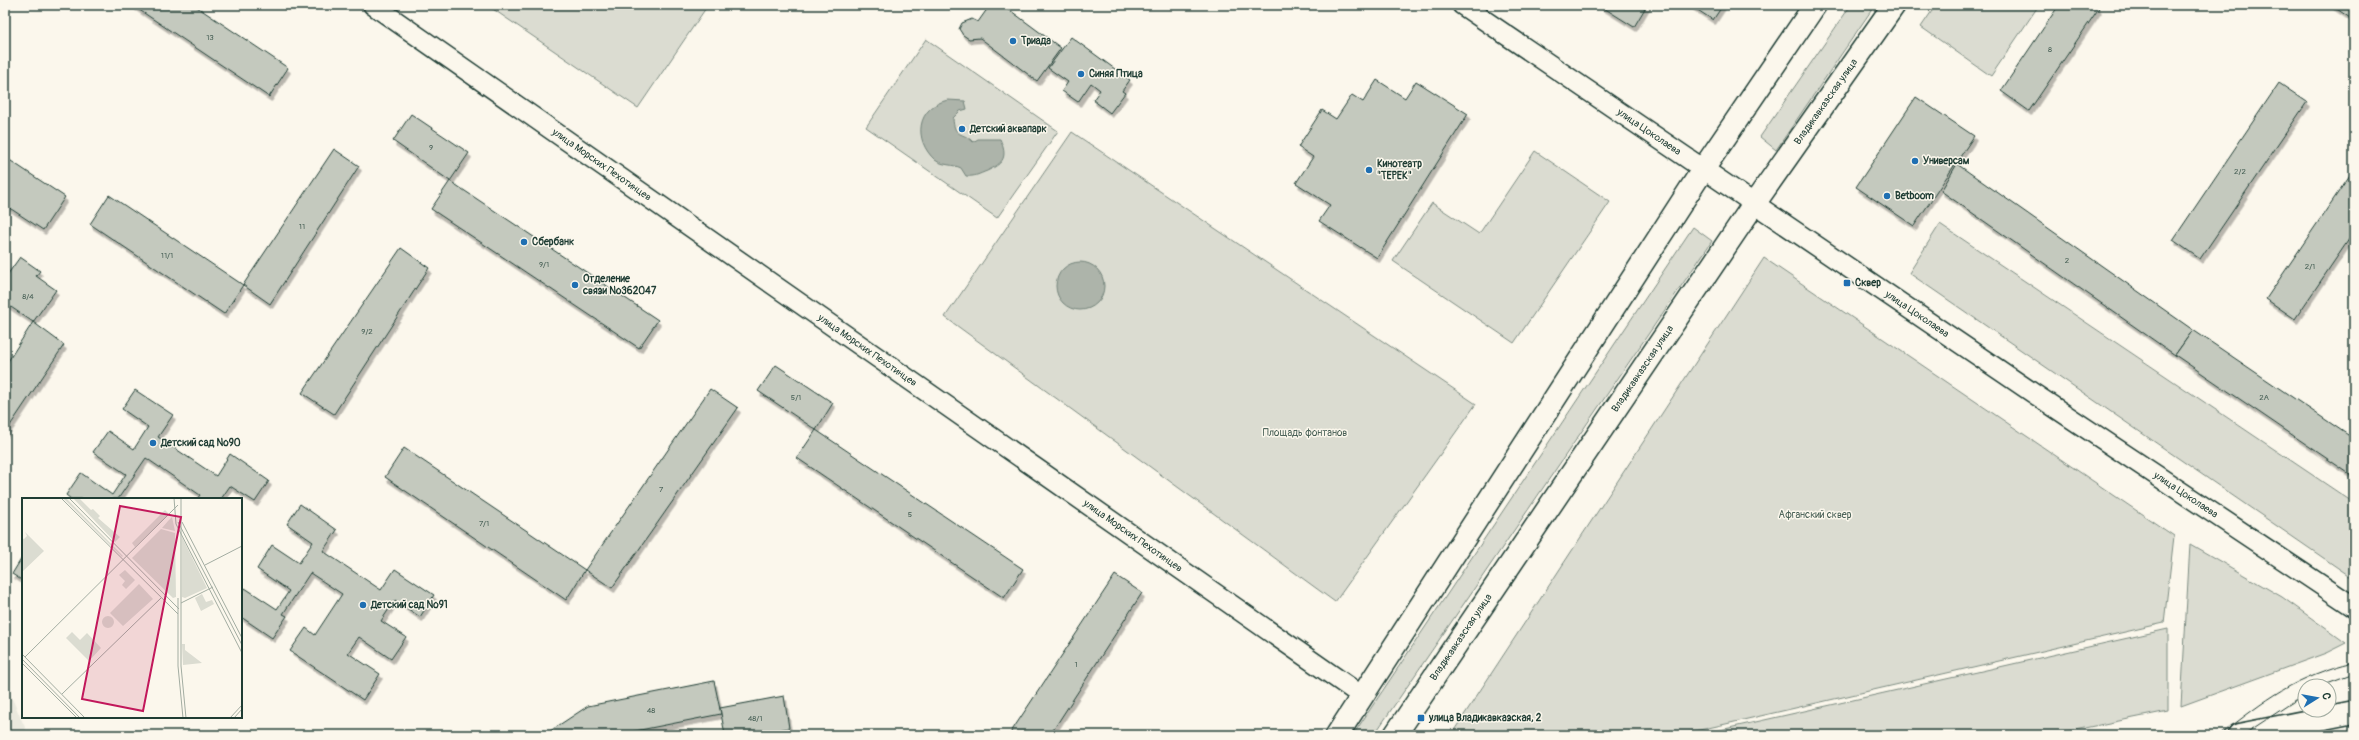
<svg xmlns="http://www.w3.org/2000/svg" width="2359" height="740" font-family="Pangolin,sans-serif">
<defs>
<filter id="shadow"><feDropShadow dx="2.5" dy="4.5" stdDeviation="0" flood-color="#0004"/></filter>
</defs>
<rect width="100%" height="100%" fill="#fbf7ec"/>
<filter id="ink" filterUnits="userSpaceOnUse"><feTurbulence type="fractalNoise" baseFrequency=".025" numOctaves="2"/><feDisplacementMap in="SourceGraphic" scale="8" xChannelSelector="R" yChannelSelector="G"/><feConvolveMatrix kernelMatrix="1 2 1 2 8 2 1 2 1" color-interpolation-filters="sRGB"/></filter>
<g filter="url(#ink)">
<!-- built -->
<polygon fill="#eae9de" points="5,683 28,734 27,735 5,735"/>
<!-- green -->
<g fill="#dbdcd1" stroke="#7d8c82">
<polygon points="487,5 708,5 638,108"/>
<polygon points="1851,5 1875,5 1776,150 1760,137"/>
<polygon points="1936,5 2039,5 1991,76 1921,27"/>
<polygon points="926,39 1058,131 997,218 866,127"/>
<polygon points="1072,132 1476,404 1335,602 945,317"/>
<polygon points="1535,151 1610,202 1514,343 1393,261 1432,203 1479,234"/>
<polygon points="1940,224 2354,503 2354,579 1909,273"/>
<polygon points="1693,227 1712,241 1374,735 1353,735"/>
<polygon points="1764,258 2174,536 2164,623 1678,735 1451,735"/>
<polygon points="2190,544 2282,597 2346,643 2326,653 2181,706"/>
<polygon points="2168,629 2168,711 2050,735 1698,735"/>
</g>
<!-- water -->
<g fill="#adb4aa" stroke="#74847b">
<path d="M948,100L965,101L967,109L960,111L953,118C954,139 963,131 973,142L978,139H1000C1008,157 1004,163 987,171C979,174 975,177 966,176L961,168C953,164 943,166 935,160C913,140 916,107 948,100Z"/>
<circle cx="1080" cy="286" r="24"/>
</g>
<!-- building -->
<g fill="#c4c9be" stroke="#1f3d34" filter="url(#shadow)">
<polygon points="132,5 194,5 288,68 269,97"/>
<polygon points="990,5 1003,5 1061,48 1037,81 980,38 969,39 963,35 959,29 962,23 972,19 978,22"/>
<polygon points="1599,5 1647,5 1634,27"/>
<polygon points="1690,5 1723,5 1713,20"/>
<polygon points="2059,5 2096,5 2099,8 2029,111 2001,91"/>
<polygon points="2331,5 2354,5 2354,19 2353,20"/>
<polygon points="1071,37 1130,80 1122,91 1125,93 1110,113 1093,100 1100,90 1091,83 1078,102 1062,91 1068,82 1048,68"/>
<polygon points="1377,80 1405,98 1416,81 1468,114 1377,258 1319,221 1330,205 1296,183 1313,157 1298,147 1322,110 1336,119 1352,95 1363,102"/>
<polygon points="2279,83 2307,102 2200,259 2173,240"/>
<polygon points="1916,97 1974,136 1914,226 1856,187"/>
<polygon points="411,114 469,153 450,181 393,141"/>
<polygon points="334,149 359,166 270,304 243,285"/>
<polygon points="5,157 65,197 43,230 5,205"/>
<polygon points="1957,164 2193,330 2175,355 1941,191"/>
<polygon points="2354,169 2354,232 2295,319 2266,299"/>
<polygon points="450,181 658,320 639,348 431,209"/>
<polygon points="109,195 243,285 224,314 90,224"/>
<polygon points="401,248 429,268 334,414 302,393"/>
<polygon points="20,257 40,271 36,276 56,290 33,322 5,303 5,278"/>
<polygon points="33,322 64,345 5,433 5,366"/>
<polygon points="2193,330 2354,439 2354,477 2175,355"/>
<polygon points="776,365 833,403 816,430 758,391"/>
<polygon points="710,389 738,408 612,588 585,570"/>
<polygon points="135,390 173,415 158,437 216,476 230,454 269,481 255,502 230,486 221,499 197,499 200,495 146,458 118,499 71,499 66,495 81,473 112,495 126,474 93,452 108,431 134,449 148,427 122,409"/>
<polygon points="816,430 1023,569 1004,598 797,458"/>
<polygon points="404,448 585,570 566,600 385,477"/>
<polygon points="300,504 337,530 323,551 381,590 395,569 434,595 420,617 395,600 381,621 406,637 391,659 359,637 348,653 380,674 363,700 290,651 306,628 315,635 342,594 310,573 283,614 287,616 272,638 241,617 241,594 245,588 277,609 289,591 257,569 272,545 299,563 313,542 287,524"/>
<polygon points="23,556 23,581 12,574"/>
<polygon points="1115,575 1142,593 1050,735 1009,735"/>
<polygon points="714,681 721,714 615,735 544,735 588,706"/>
<polygon points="784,696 789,728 750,735 725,735 720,708"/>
</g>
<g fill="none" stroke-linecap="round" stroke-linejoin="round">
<!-- tertiary casing -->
<g stroke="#1f3d34" stroke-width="22">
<g id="tertiary">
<path id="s1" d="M373,5L1362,696"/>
<path id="s2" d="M1462,5L2033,393L2354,607"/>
</g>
</g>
<!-- secondary casing -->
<g stroke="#1f3d34" stroke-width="25">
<g id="secondary">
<polyline points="1337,735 1704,168 1815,5"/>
<path id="s3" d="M1395,735L1754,204L1894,5"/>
</g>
</g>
<!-- trunk casing -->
<g stroke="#1f3d34" stroke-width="25">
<polyline id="trunk" points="2239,735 2354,712"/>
</g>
<!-- tertiary -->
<use href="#tertiary" stroke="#fbf7ec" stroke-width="19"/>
<!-- secondary -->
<use href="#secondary" stroke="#fbf7ec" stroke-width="22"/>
<!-- trunk -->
<use href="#trunk" stroke="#fbf7ec" stroke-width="22"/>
<!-- tram -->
<g stroke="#1f3d34" stroke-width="1">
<polyline points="2319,686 2354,673"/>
<path d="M2220,735C2267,699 2295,676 2354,662"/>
<polyline points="2243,735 2305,694"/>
</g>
</g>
</g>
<!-- markers -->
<g fill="#1f6fb2" stroke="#fbf7ec" stroke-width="1.5">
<circle cx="1013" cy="41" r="4"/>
<circle cx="1081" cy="74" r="4"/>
<circle cx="962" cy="129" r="4"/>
<circle cx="1915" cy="161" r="4"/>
<circle cx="1369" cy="170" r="4"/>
<circle cx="1887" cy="196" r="4"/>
<circle cx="524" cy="242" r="4"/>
<rect x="1843" y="279" width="8" height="8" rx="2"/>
<circle cx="575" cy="285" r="4"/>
<circle cx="153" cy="443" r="4"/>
<circle cx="363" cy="605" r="4"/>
<rect x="1417" y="714" width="8" height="8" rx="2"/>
</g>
<g text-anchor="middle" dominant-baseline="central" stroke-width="3" stroke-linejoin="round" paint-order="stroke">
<!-- number labels -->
<g font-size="8" fill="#486056">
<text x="210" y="37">13</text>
<text x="2050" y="49">8</text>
<text x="431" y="147">9</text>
<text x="2240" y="171">2/2</text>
<text x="302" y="226">11</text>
<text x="167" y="255">11/1</text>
<text x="2067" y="260">2</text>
<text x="544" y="264">9/1</text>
<text x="2310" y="266">2/1</text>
<text x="28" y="296">8/4</text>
<text x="367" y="331">9/2</text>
<text x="796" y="397">5/1</text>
<text x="2264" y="397">2А</text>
<text x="661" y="489">7</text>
<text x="910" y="514">5</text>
<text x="484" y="523">7/1</text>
<text x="1076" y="664">1</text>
<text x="651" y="710">48</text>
<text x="755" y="718">48/1</text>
</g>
<!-- poi labels -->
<g font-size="10" font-weight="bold" fill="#1f3d34" stroke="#fbf7ec" text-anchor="start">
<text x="1021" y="41">Триада</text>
<text x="1089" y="74">Синяя Птица</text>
<text x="970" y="129">Детский аквапарк</text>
<text x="1923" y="161">Универсам</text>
<text x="1377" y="164">Кинотеатр<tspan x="1377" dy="12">"ТЕРЕК"</tspan></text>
<text x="1895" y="196">Betboom</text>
<text x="532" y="242">Сбербанк</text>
<text x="583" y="279">Отделение<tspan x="583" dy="12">связи №362047</tspan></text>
<text x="1855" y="283">Сквер</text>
<text x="161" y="443">Детский сад №90</text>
<text x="371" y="605">Детский сад №91</text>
<text x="1429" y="718">улица Владикавказская, 2</text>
</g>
<!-- street labels -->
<g font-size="10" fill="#1f3d34" stroke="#fbf7ec">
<text stroke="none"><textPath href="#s3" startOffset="766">Владикавказская улица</textPath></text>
<text stroke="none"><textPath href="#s2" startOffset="226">улица Цоколаева</textPath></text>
<text stroke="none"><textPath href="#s1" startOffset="279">улица Морских Пехотинцев</textPath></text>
<text stroke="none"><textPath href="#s2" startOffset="550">улица Цоколаева</textPath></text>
<text stroke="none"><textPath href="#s1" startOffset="603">улица Морских Пехотинцев</textPath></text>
<text stroke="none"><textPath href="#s3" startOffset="442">Владикавказская улица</textPath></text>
<text stroke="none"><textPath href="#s2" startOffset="874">улица Цоколаева</textPath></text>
<text stroke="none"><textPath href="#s1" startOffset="927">улица Морских Пехотинцев</textPath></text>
<text stroke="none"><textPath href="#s3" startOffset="118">Владикавказская улица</textPath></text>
</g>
<!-- park labels -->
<g font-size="10" fill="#455d53" stroke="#fbf7ec">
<text x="1305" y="433">Площадь фонтанов</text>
<text x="1815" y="515">Афганский сквер</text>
</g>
</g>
<!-- overview -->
<g transform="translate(22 498)">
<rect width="220" height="220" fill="#fbf7ec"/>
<path d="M41,0H44L101,58L100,59ZM51,0H57L69,12L71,11L78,18L76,20L98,39L93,44ZM143,12L147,16L113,49L110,45ZM150,19L153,33L140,30L146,23ZM139,31L153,35L154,99L151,100L110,60ZM3,34L22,53L0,74V40L2,41L5,38ZM160,39L185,90L163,100L160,99ZM103,72L113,82L104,91L100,87L103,83L97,77ZM117,86L131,101L101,128L88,115ZM180,96L184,104L190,102L192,106L179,113L173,100ZM80 124a6 6 0 1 1 12 0a6 6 0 1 1-12 0ZM50,134L58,142L65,135L79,150L67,163L44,140ZM160,146H163V152L180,165L161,167Z" fill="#dbdcd1"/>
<path fill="none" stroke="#a3ada2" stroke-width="1" d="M39,0L156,116M47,0L157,111M152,0L154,26L220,155M159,0V168L164,220M156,24L220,147M160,24L220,140M183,67L220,48M156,100V168L161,220M159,105L191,89M0,156L63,220M3,159L156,7M0,161L58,220M0,165L55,220M40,196L139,100M208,220L220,207M212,220L220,211"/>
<path fill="#c2185b" fill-opacity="0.15" stroke="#c2185b" stroke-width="2" d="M98,8L159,19L121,213L60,201Z"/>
<rect width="220" height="220" fill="none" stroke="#1f3d34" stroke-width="2"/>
</g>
<!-- margin -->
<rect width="2359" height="740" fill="none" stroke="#fbf7ec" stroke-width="20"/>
<rect x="10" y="10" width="2339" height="720" fill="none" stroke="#1f3d34" stroke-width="1.5" filter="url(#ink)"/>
<!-- north arrow -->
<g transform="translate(2317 698) rotate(79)"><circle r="19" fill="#fbf7ec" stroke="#a3ada2"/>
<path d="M0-3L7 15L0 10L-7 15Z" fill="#1f6fb2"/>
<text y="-6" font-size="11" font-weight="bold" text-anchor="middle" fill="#1f3d34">С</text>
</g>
</svg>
